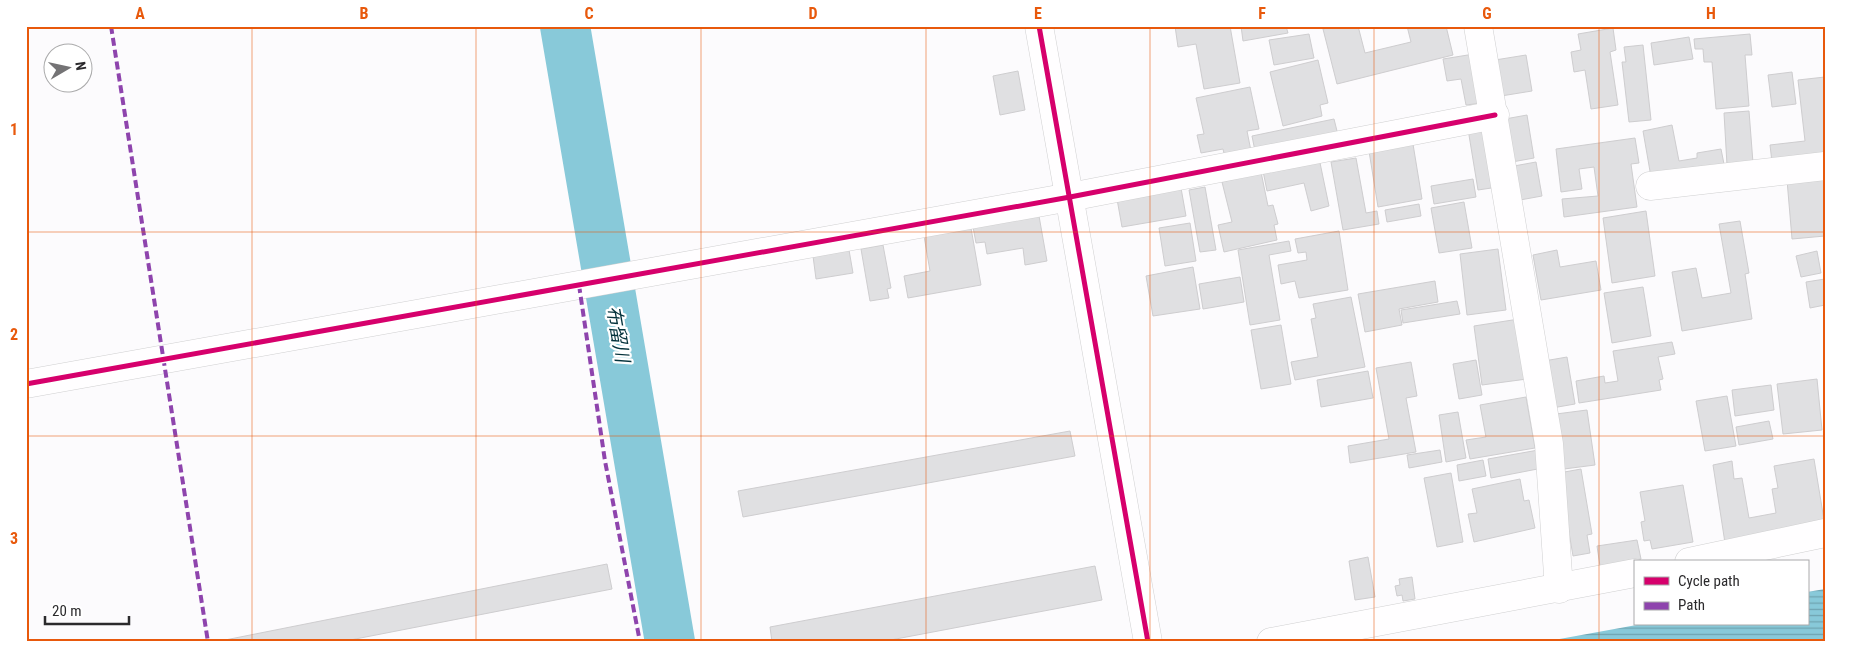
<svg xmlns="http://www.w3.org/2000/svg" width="1851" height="668" font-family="'Roboto Condensed','Noto Sans JP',sans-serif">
<defs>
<pattern id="water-rules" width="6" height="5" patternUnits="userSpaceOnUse" patternTransform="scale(1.25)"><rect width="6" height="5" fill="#88c9d9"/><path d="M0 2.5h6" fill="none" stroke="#6fa3b0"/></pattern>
</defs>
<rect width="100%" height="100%" fill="#fcfbfd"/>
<!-- water -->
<polygon fill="url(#water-rules)" points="1825,589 1825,642 1543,642 1642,624 1807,624 1807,592"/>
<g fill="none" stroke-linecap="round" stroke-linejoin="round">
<!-- river -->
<polyline stroke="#88c9d9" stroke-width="50" points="565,26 670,642"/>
</g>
<!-- building -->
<g fill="#e0e0e2" stroke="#cecdcf">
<polygon points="1175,26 1230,26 1240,83 1204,89 1196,44 1178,47"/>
<polygon points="1241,26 1286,26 1288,33 1243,41"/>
<polygon points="1335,26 1358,26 1365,53 1411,42 1407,26 1446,26 1453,55 1337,84 1323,29"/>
<polygon points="1613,28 1616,50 1610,52 1618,105 1591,109 1585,70 1574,72 1571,52 1581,50 1578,34"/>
<polygon points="1309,34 1314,58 1274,65 1269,40"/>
<polygon points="1750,34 1752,55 1745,55 1749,106 1716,109 1712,62 1704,62 1703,49 1695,49 1694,39"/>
<polygon points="1689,37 1693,59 1654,65 1651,43"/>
<polygon points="1643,45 1651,120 1629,122 1622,62 1626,62 1624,47"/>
<polygon points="1474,54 1482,103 1466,105 1461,79 1447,81 1443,59"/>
<polygon points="1526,55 1532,91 1501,96 1495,60"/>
<polygon points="1318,60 1328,103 1320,105 1322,116 1283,126 1270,72"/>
<polygon points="1018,71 1025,110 1000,115 993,76"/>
<polygon points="1792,72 1796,104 1772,107 1768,75"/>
<polygon points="1825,77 1825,156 1772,162 1770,145 1805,141 1798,80"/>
<polygon points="1250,87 1259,129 1247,131 1252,156 1226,162 1223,149 1201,153 1197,135 1204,134 1196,98"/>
<polygon points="1749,111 1753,163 1727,165 1724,113"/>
<polygon points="1527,115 1534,158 1512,162 1505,119"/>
<polygon points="1334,119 1339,139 1256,156 1252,136"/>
<polygon points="1487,120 1498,187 1478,190 1467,123"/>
<polygon points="1672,125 1679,161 1697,158 1697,153 1721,149 1724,164 1651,177 1643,131"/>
<polygon points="1412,138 1422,199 1378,207 1368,145"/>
<polygon points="1635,138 1639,163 1631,164 1637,207 1564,217 1562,199 1598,196 1594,167 1579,169 1582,189 1561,192 1556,149"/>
<polygon points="1319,158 1329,206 1311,211 1304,183 1267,191 1263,171"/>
<polygon points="1356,158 1366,213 1377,211 1379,224 1343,230 1331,162"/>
<polygon points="1536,162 1542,196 1520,200 1514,166"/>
<polygon points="1261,172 1268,206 1273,205 1278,224 1274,225 1277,240 1224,252 1218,225 1232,222 1222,182"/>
<polygon points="1825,177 1825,236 1792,239 1787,180"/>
<polygon points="1473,179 1476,197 1434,204 1431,186"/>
<polygon points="1205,187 1216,250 1200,252 1189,190"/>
<polygon points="1181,188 1186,216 1122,227 1117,199"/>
<polygon points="1464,202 1472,248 1439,253 1431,208"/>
<polygon points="1419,204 1421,216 1387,222 1385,210"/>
<polygon points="1646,211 1655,276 1612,283 1603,218"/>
<polygon points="1039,216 1047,261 1025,265 1023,248 987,254 985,242 976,243 973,227"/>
<polygon points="1740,221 1749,273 1745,274 1752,319 1682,331 1672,272 1696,268 1702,298 1731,293 1719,224"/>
<polygon points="1190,223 1196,261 1165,266 1159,228"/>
<polygon points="971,228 981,285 908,298 904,276 930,271 924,236"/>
<polygon points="1339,231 1348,290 1299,298 1295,281 1281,284 1278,265 1307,260 1306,252 1298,253 1295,239"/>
<polygon points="1289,241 1291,251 1269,255 1280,320 1250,325 1238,250"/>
<polygon points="883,245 891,288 887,289 889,298 870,301 861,249"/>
<polygon points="1498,249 1506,310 1467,315 1460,254"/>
<polygon points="849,250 853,273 816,279 813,256"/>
<polygon points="1557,250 1560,267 1596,261 1601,290 1541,300 1533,255"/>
<polygon points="1817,251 1821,273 1801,277 1796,256"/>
<polygon points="1193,267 1200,309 1153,316 1146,276"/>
<polygon points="1240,277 1244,302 1203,309 1199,284"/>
<polygon points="1825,279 1825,305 1810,308 1806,282"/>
<polygon points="1435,281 1438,302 1399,309 1402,325 1365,332 1358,294"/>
<polygon points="1643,287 1651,336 1612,343 1604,293"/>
<polygon points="1351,297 1365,367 1295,380 1291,362 1318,357 1311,319 1316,318 1313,304"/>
<polygon points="1457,301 1460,314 1403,323 1401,310"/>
<polygon points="1519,319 1527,379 1482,385 1474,326"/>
<polygon points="1281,325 1291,384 1261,389 1251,330"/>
<polygon points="1672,342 1675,354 1658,357 1663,379 1659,380 1661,390 1579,403 1576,381 1604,376 1605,383 1618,381 1613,351"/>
<polygon points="1567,357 1575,404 1552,408 1544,361"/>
<polygon points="1476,360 1482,395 1459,399 1453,364"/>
<polygon points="1411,362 1417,396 1406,398 1416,452 1350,463 1348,446 1389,439 1376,368"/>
<polygon points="1368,371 1373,398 1321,407 1317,380"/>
<polygon points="1817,379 1822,430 1783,434 1777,384"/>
<polygon points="1771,385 1774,410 1735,416 1732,390"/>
<polygon points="1727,396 1736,446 1705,451 1696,401"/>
<polygon points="1526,397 1535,448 1470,459 1466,440 1486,437 1480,405"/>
<polygon points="1587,410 1595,465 1564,469 1556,414"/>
<polygon points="1458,412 1466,458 1446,462 1439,415"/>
<polygon points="1769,421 1773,439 1739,445 1736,427"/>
<polygon points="1070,431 1075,456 743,517 738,491"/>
<polygon points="1544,449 1548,467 1491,478 1488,459"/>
<polygon points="1440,450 1442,462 1409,468 1407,455"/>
<polygon points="1814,459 1825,526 1725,543 1713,465 1732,461 1734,479 1742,478 1749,518 1776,513 1772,489 1778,488 1774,466"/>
<polygon points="1483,460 1486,476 1459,481 1457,465"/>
<polygon points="1581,469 1592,534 1587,535 1590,553 1573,556 1559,473"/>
<polygon points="1451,473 1463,542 1437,547 1424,478"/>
<polygon points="1520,479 1524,501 1529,500 1535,528 1474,542 1468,514 1477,513 1472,489"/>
<polygon points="1683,485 1693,542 1652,549 1650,540 1644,541 1641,522 1645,521 1640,492"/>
<polygon points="1637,540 1641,559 1600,566 1597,546"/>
<polygon points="1368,557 1375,597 1355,600 1349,561"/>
<polygon points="607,564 612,589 340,642 215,642"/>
<polygon points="1095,566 1102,600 880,642 772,642 770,627"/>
<polygon points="1412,577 1415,599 1403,601 1402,595 1397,596 1395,586 1400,585 1399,579"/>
</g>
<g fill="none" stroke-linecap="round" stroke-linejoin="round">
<!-- minor casing -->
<g stroke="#d0d0d1" stroke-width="29">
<g id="minor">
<polyline points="1039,26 1148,642"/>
<polyline points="1478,26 1549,444 1559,589"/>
<polyline points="1650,186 1825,166"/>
<polyline points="26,384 1070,197 1495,115"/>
<polyline points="1689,562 1825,533"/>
<polyline points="1271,642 1635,573"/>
</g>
</g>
<!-- minor -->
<use href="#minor" stroke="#fffeff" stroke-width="28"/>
<!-- quiet -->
<g stroke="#8e44ad" stroke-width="4" stroke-dasharray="8 4" stroke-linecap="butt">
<polyline points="111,26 208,642"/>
<polyline points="579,285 605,461 640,642"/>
</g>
<!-- cycleway casing -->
<g stroke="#fff" stroke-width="8">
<g id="cycleway">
<polyline points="1039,26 1148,642"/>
<polyline points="26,384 1070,197 1495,115"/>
</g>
</g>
<!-- cycleway -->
<use href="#cycleway" stroke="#d6006c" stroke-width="5"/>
</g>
<!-- grid -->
<path fill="none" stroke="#e8590c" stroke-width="1" stroke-opacity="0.55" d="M252,26V642M476,26V642M701,26V642M926,26V642M1150,26V642M1374,26V642M1599,26V642M26,232H1825M26,436H1825"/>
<g text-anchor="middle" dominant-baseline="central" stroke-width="4.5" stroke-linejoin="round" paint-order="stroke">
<!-- water labels -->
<g font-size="19" font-style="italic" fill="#05333c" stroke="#fff">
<text transform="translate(618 334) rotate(80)">布留川</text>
</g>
</g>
<!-- border -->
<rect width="1851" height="668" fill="none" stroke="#ffffff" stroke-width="55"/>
<!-- legend -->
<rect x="1634" y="560" width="175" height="65" fill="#ffffff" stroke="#aaaaab"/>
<rect x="1644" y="577" width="25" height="8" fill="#d6006c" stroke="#aaaaab"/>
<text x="1678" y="586" font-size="15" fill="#2b2a2c">Cycle path</text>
<rect x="1644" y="602" width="25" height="8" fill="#8e44ad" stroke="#aaaaab"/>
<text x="1678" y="610" font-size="15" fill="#2b2a2c">Path</text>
<!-- north arrow -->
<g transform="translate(68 68) rotate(81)"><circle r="24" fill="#ffffff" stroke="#aaaaab"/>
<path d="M0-4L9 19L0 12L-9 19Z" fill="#747375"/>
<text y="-8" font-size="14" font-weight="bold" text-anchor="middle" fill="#2b2a2c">N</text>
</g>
<!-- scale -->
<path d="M45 616v8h84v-8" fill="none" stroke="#2b2a2c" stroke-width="2.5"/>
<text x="52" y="616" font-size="15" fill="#2b2a2c" stroke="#ffffff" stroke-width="4" paint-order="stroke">20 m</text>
<rect x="28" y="28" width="1796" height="612" fill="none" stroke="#e8590c" stroke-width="2"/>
<g font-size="16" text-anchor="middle" font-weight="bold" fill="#e8590c">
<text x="140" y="19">A</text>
<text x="364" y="19">B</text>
<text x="589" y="19">C</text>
<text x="813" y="19">D</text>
<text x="1038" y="19">E</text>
<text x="1262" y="19">F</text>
<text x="1487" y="19">G</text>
<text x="1711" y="19">H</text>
<text x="14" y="135">1</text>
<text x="14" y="340">2</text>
<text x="14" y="544">3</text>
</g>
</svg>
